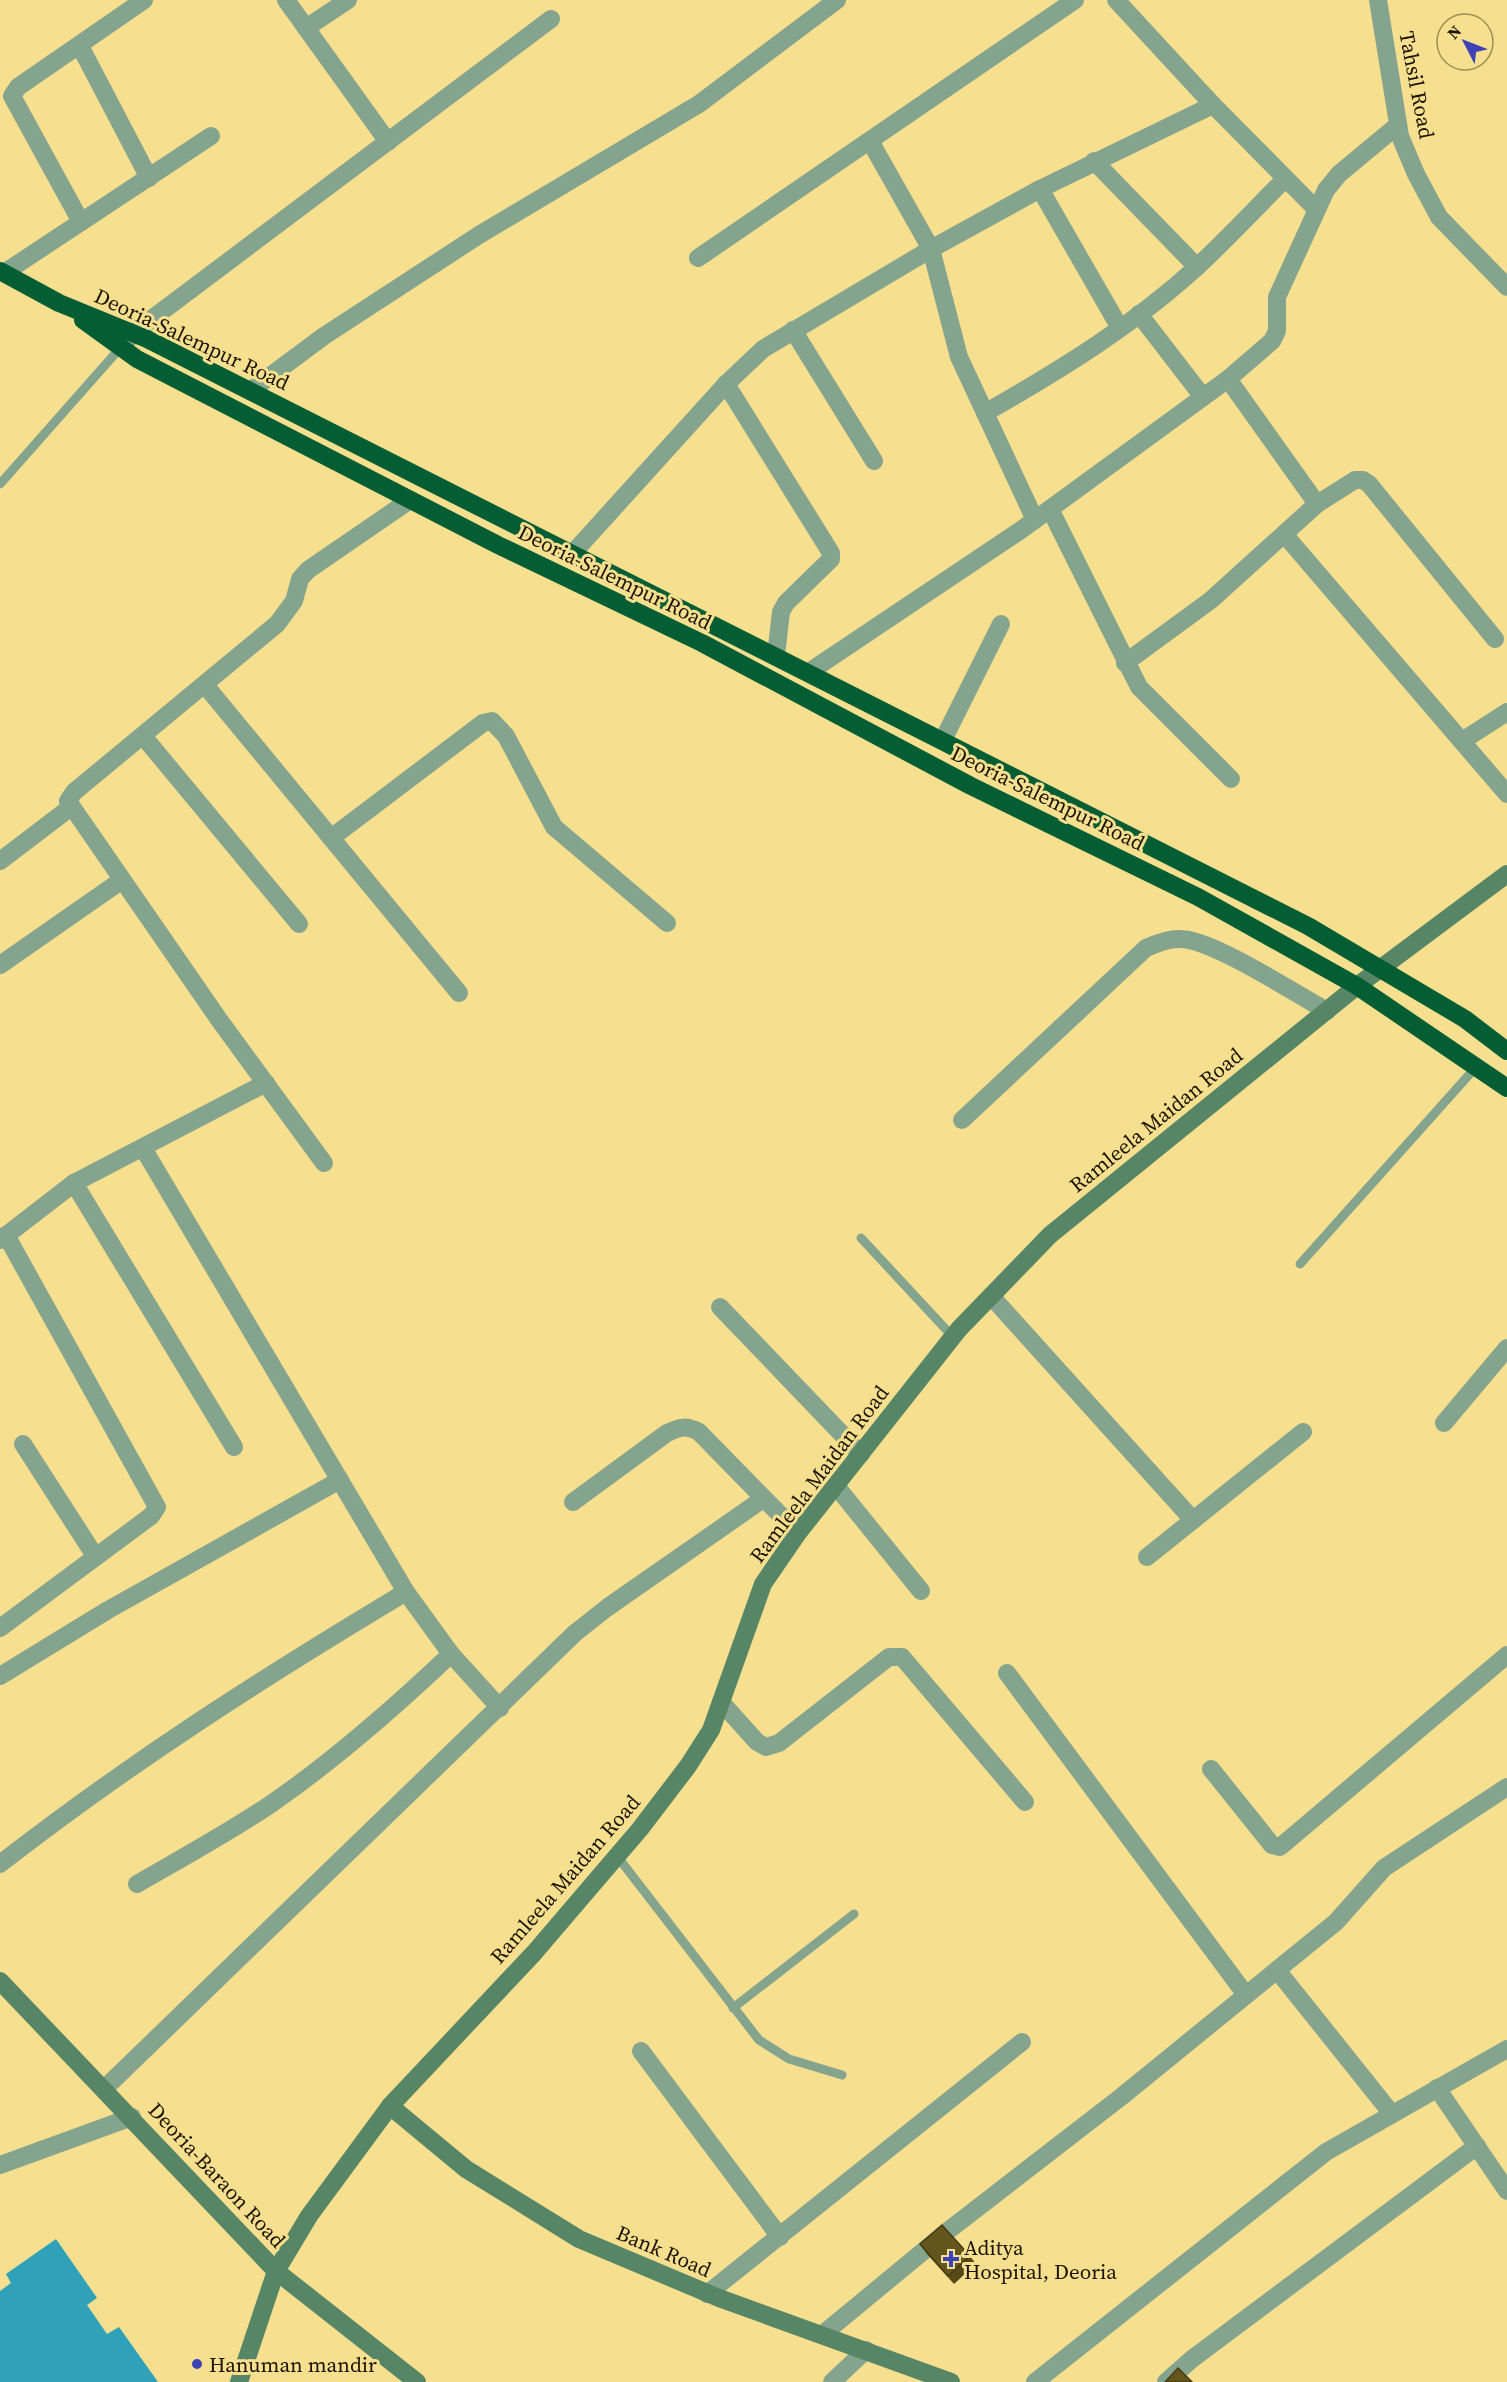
<svg xmlns="http://www.w3.org/2000/svg" width="1507" height="2382" font-family="'Source Serif 4',serif">
<rect width="100%" height="100%" fill="#f6e08f"/>
<!-- water -->
<polygon fill="#2fa1b8" points="56,2239 97,2298 87,2305 107,2334 119,2327 158,2382 0,2382 0,2291 11,2283 6,2274"/>
<g fill="none" stroke-linecap="round" stroke-linejoin="round">
<!-- lane -->
<g stroke="#85a48e" stroke-width="9">
<polyline points="0,484 121,347"/>
<polyline points="861,1238 953,1337"/>
<polyline points="1300,1264 1476,1067"/>
<polyline points="617,1856 759,2040 789,2059 842,2075"/>
<polyline points="733,2008 854,1914"/>
</g>
<!-- street -->
<g stroke="#85a48e" stroke-width="18">
<polyline points="286,0 388,142"/>
<polyline points="1116,0 1213,105 1316,209"/>
<polyline points="1378,0 1400,136 1416,174 1439,217 1507,287"/>
<polyline points="306,28 348,0"/>
<polyline points="80,46 149,178"/>
<polyline points="870,141 931,249 959,357 1035,520"/>
<polyline points="1094,161 1197,267"/>
<polyline points="1040,189 1120,328"/>
<polyline points="81,222 12,96 18,87 144,0"/>
<polyline points="698,258 1075,0"/>
<polyline points="4,273 211,136"/>
<polyline points="1139,314 1203,397"/>
<polyline points="793,330 874,461"/>
<polyline points="124,344 133,333 551,19"/>
<polyline points="1228,379 1317,504"/>
<polyline points="726,384 831,553 831,559 786,603 781,612 776,655"/>
<polyline points="250,391 324,336 479,235 699,104 837,0"/>
<path d="M985,413C1060,370 1134,325 1198,266C1228,238 1256,208 1285,179"/>
<polyline points="1050,509 1139,687 1231,779"/>
<polyline points="1284,534 1507,794"/>
<polyline points="573,553 726,384 763,349 931,249 1040,189 1213,105"/>
<polyline points="1125,663 1211,600 1317,504 1355,480 1363,480 1369,484 1495,639"/>
<polyline points="809,672 1021,530 1228,379 1272,341 1277,331 1277,297 1326,190 1339,174 1398,125"/>
<polyline points="205,685 459,993"/>
<polyline points="143,736 299,924"/>
<polyline points="943,740 1001,624"/>
<polyline points="1462,741 1507,712"/>
<polyline points="331,838 483,723 492,721 506,736 554,827 667,923"/>
<polyline points="0,861 71,807"/>
<polyline points="0,965 122,880"/>
<path d="M962,1120L1146,948C1157,943 1170,938 1182,939C1215,941 1294,993 1327,1011"/>
<polyline points="143,1148 406,1592 451,1654 500,1708"/>
<polyline points="324,1163 220,1021 68,801 74,792 277,624 294,601 300,579 308,570 410,500"/>
<polyline points="74,1183 234,1447"/>
<polyline points="0,1240 74,1183 266,1083"/>
<polyline points="991,1296 1193,1520"/>
<polyline points="720,1307 861,1454"/>
<polyline points="1444,1423 1507,1348"/>
<polyline points="23,1444 95,1556"/>
<polyline points="836,1486 921,1591"/>
<path d="M573,1502L667,1433C680,1427 686,1425 699,1432L798,1533"/>
<polyline points="1147,1557 1303,1432"/>
<polyline points="0,1628 151,1516 157,1507 6,1235"/>
<polyline points="1007,1673 1246,1995"/>
<polyline points="0,1676 108,1610 340,1480"/>
<polyline points="721,1702 757,1742 766,1747 779,1743 889,1657 902,1657 1025,1802"/>
<polyline points="1211,1769 1272,1845 1280,1847 1507,1655"/>
<path d="M0,1864C131,1762 264,1677 406,1592"/>
<path d="M137,1884C182,1858 228,1833 271,1804C336,1759 394,1708 451,1654"/>
<polyline points="1277,1970 1392,2114"/>
<polyline points="641,2051 780,2237"/>
<polyline points="1437,2088 1507,2191"/>
<polyline points="104,2089 575,1633 608,1607 763,1499"/>
<polyline points="0,2165 132,2117"/>
<polyline points="707,2294 1022,2042"/>
<polyline points="823,2334 949,2230 1121,2097 1336,1922 1384,1868 1507,1787"/>
<polyline points="832,2382 866,2350"/>
<polyline points="1035,2382 1326,2152 1507,2049"/>
<polyline points="1166,2382 1192,2359 1477,2146"/>
</g>
<!-- secondary -->
<g stroke="#578667" stroke-width="18">
<polyline points="0,1981 276,2271 417,2382"/>
<polyline points="390,2106 466,2169 579,2239 719,2298 951,2382"/>
<polyline points="239,2382 276,2271 309,2216 390,2106 534,1953 640,1829 688,1766 711,1730 763,1584 798,1533 959,1329 1050,1235 1357,986 1507,874"/>
</g>
<!-- highway -->
<g stroke="#055e33" stroke-width="18">
<polyline points="0,271 59,303 147,339 1308,926 1465,1019 1507,1051"/>
<polyline points="83,320 137,359 498,545 702,643 971,786 1198,897 1357,986 1507,1088"/>
</g>
</g>
<!-- wall -->
<polygon fill="#564918" points="920,2244 970,2256 976,2264 954,2284 926,2253"/>
<!-- building -->
<g fill="#64551c" stroke="#463c14" stroke-width="1.5">
<polygon points="942,2225 970,2256 948,2276 920,2244"/>
<polygon points="1178,2368 1192,2382 1165,2382"/>
</g>
<!-- markers -->
<g fill="#3d42b7" stroke="#f6e08f" stroke-width="2">
<path d="M948 2250h6v6h6v6h-6v6h-6v-6h-6v-6h6z"/>
<circle cx="197" cy="2364" r="6"/>
</g>
<g text-anchor="middle" dominant-baseline="central" stroke-width="6" stroke-linejoin="round" paint-order="stroke">
<!-- street labels -->
<g font-size="21" fill="#1b1400" stroke="#f6e08f">
<text transform="translate(1417 85) rotate(79)">Tahsil Road</text>
<text transform="translate(192 339) rotate(25)">Deoria-Salempur Road</text>
<text transform="translate(615 577) rotate(26)">Deoria-Salempur Road</text>
<text transform="translate(1048 798) rotate(26)">Deoria-Salempur Road</text>
<text transform="translate(1156 1120) rotate(-39)">Ramleela Maidan Road</text>
<text transform="translate(819 1474) rotate(-53)">Ramleela Maidan Road</text>
<text transform="translate(565 1879) rotate(-49)">Ramleela Maidan Road</text>
<text transform="translate(217 2175) rotate(47)">Deoria-Baraon Road</text>
<text transform="translate(664 2251) rotate(23)">Bank Road</text>
</g>
<!-- poi labels -->
<g font-size="21" fill="#1b1400" stroke="#f6e08f" text-anchor="start">
<text x="964" y="2247">Aditya<tspan x="964" dy="24">Hospital, Deoria</tspan></text>
<text x="209" y="2364">Hanuman mandir</text>
</g>
</g>
<!-- north arrow -->
<g transform="translate(1465 42) rotate(312)"><circle r="28" fill="#f6e08f" stroke="#9e8e56" stroke-width="1.5"/>
<path d="M0-4.5L10 22L0 15L-10 22Z" fill="#3d42b7"/>
<text y="-9" font-size="16" font-weight="bold" text-anchor="middle" fill="#1b1400">N</text>
</g>
</svg>
